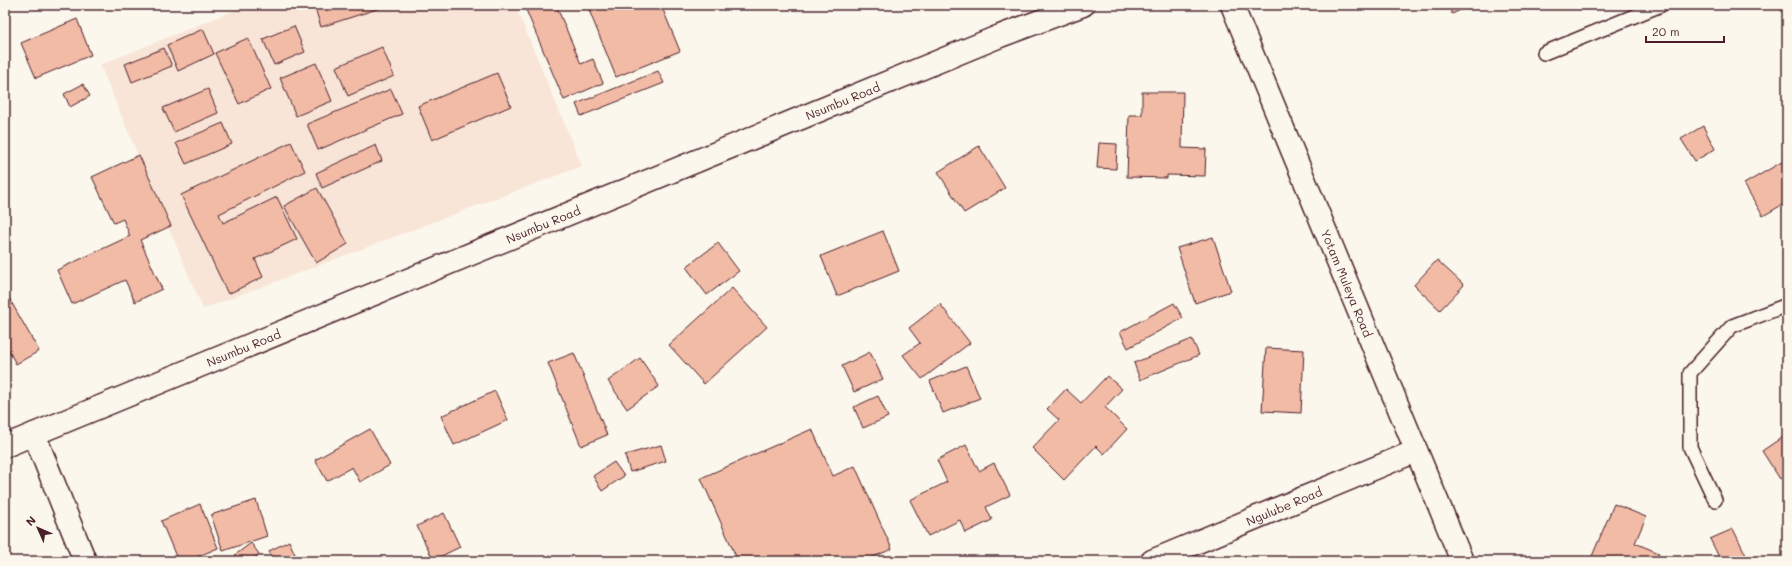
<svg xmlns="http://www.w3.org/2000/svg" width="1792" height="566" font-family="Mali,sans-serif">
<rect width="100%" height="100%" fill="#fbf7ec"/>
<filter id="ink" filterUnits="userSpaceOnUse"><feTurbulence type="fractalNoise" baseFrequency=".025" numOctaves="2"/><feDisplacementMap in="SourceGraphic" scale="8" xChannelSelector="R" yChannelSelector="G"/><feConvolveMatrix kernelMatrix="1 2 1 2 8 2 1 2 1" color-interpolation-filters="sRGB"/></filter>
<g filter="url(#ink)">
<!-- built -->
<polygon fill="#f8e5d7" points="247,5 515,5 582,166 203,309 100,65"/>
<!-- building -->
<g fill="#f2bba6" stroke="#4a1f2b">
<polygon points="314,5 379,5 380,8 321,27"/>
<polygon points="524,5 556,5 581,64 593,59 603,83 564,100"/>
<polygon points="587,5 661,5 680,51 616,77"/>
<polygon points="1448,5 1471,5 1452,14"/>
<polygon points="77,19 91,55 36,78 21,43"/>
<polygon points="294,26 305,52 274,65 263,39"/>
<polygon points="203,29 214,54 178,71 167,45"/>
<polygon points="248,38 271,89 239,104 215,53"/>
<polygon points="382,47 394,76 348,96 336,67"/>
<polygon points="164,48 172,66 132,82 125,64"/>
<polygon points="316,63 332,101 296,116 280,78"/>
<polygon points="658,71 664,83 581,116 576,104"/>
<polygon points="497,73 511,106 432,140 418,106"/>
<polygon points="83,84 90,96 70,107 64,94"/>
<polygon points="208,89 218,113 174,132 163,108"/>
<polygon points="391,89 402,114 318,150 307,124"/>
<polygon points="1142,92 1183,92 1182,148 1206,149 1205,176 1167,175 1167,178 1127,177 1129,115 1142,115"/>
<polygon points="223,123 232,144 186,164 176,143"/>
<polygon points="1703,126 1715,149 1695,161 1681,139"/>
<polygon points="291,142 305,171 219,214 223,223 277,197 297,239 255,259 263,277 228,294 181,195"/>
<polygon points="1099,143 1117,144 1116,169 1097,168"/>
<polygon points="376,145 382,161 322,188 316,173"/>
<polygon points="979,146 1005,188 964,213 938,172"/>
<polygon points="139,155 171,226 140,240 162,289 135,302 125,280 72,304 57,270 130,236 123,219 114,223 92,177"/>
<polygon points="1787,159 1787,202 1763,216 1744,184"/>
<polygon points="317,188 348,244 316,263 284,206"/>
<polygon points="883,231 899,271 837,296 821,256"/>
<polygon points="1213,237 1231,291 1195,303 1177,248"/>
<polygon points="718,243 739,271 707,295 686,267"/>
<polygon points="1437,260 1464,285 1440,310 1414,285"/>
<polygon points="732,288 767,327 704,384 669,345"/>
<polygon points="5,291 39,351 16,364 5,344"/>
<polygon points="1174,303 1183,318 1128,348 1120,332"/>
<polygon points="940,304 970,343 922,379 903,355 920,343 909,328"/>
<polygon points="1192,339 1199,355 1140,380 1134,363"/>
<polygon points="1266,348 1304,350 1301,413 1262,411"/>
<polygon points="870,352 883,379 854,392 842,366"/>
<polygon points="574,353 607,435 581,446 548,363"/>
<polygon points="640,358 659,386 627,409 608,381"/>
<polygon points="966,366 980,398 943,413 930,381"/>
<polygon points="1107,376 1122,389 1105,407 1127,429 1104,454 1096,446 1064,480 1032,448 1059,420 1047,409 1066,389 1081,403"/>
<polygon points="495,391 508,420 454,445 441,416"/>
<polygon points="878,396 888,417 863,428 854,407"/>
<polygon points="370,429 390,465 360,482 352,467 327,481 315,460"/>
<polygon points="812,429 833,476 855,466 892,549 864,561 738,561 701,478"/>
<polygon points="1787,434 1787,475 1780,479 1762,451"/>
<polygon points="661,445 666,461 630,472 625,455"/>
<polygon points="966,445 979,471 994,463 1010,495 986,507 992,520 965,533 960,520 928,536 910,500 947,482 937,460"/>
<polygon points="614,462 624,476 602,491 593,476"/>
<polygon points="256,500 267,536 223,551 211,515"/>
<polygon points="200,504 218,548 187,561 178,561 161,521"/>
<polygon points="1614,504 1646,517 1635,543 1659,553 1655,561 1590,561"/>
<polygon points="444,513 460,547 433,560 417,526"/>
<polygon points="1733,529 1749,561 1721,561 1710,539"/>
<polygon points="289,541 298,561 273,561 269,551"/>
<polygon points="251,543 259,554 250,561 240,561 235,555"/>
</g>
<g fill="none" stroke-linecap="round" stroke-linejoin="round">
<!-- service casing -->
<g stroke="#4a1f2b" stroke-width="16">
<g id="service">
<polyline points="1544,53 1661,5"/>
<polyline points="1715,500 1690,447 1690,373 1732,326 1787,305"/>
</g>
</g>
<!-- minor casing -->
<g stroke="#4a1f2b" stroke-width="25">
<g id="minor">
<polyline points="34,434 85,561"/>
<path id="s1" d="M5,446L1000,36L1083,5"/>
<path id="s2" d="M1152,561L1416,451"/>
</g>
</g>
<!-- tertiary casing -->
<g stroke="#4a1f2b" stroke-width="25">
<g id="tertiary">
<path id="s3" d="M1232,5L1462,561"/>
</g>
</g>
<!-- service -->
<use href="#service" stroke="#fbf7ec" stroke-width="13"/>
<!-- minor -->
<use href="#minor" stroke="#fbf7ec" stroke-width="22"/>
<!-- tertiary -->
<use href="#tertiary" stroke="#fbf7ec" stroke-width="22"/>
</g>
</g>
<g text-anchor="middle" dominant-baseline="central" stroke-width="3" stroke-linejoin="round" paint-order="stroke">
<!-- street labels -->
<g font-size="12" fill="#4a1f2b" stroke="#fbf7ec">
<text stroke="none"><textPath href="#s1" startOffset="906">Nsumbu Road</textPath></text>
<text stroke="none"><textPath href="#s1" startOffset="582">Nsumbu Road</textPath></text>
<text stroke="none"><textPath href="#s3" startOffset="301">Yotam Muleya Road</textPath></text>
<text stroke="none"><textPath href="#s1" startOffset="258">Nsumbu Road</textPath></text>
<text stroke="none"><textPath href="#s2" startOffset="143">Ngulube Road</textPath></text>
</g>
</g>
<!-- margin -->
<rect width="1792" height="566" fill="none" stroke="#fbf7ec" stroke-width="20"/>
<rect x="10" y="10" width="1772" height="546" fill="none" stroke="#4a1f2b" stroke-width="1.5" filter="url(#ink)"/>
<!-- north arrow -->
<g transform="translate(38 528) rotate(315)" stroke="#fbf7ec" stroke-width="3" paint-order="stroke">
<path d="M0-3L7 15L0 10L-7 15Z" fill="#4a1f2b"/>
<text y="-6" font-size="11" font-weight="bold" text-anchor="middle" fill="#4a1f2b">N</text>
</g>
<!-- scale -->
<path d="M1646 36v6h78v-6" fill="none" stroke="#4a1f2b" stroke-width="2"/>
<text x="1652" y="36" font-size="12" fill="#4a1f2b" stroke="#fbf7ec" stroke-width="3" paint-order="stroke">20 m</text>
</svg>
